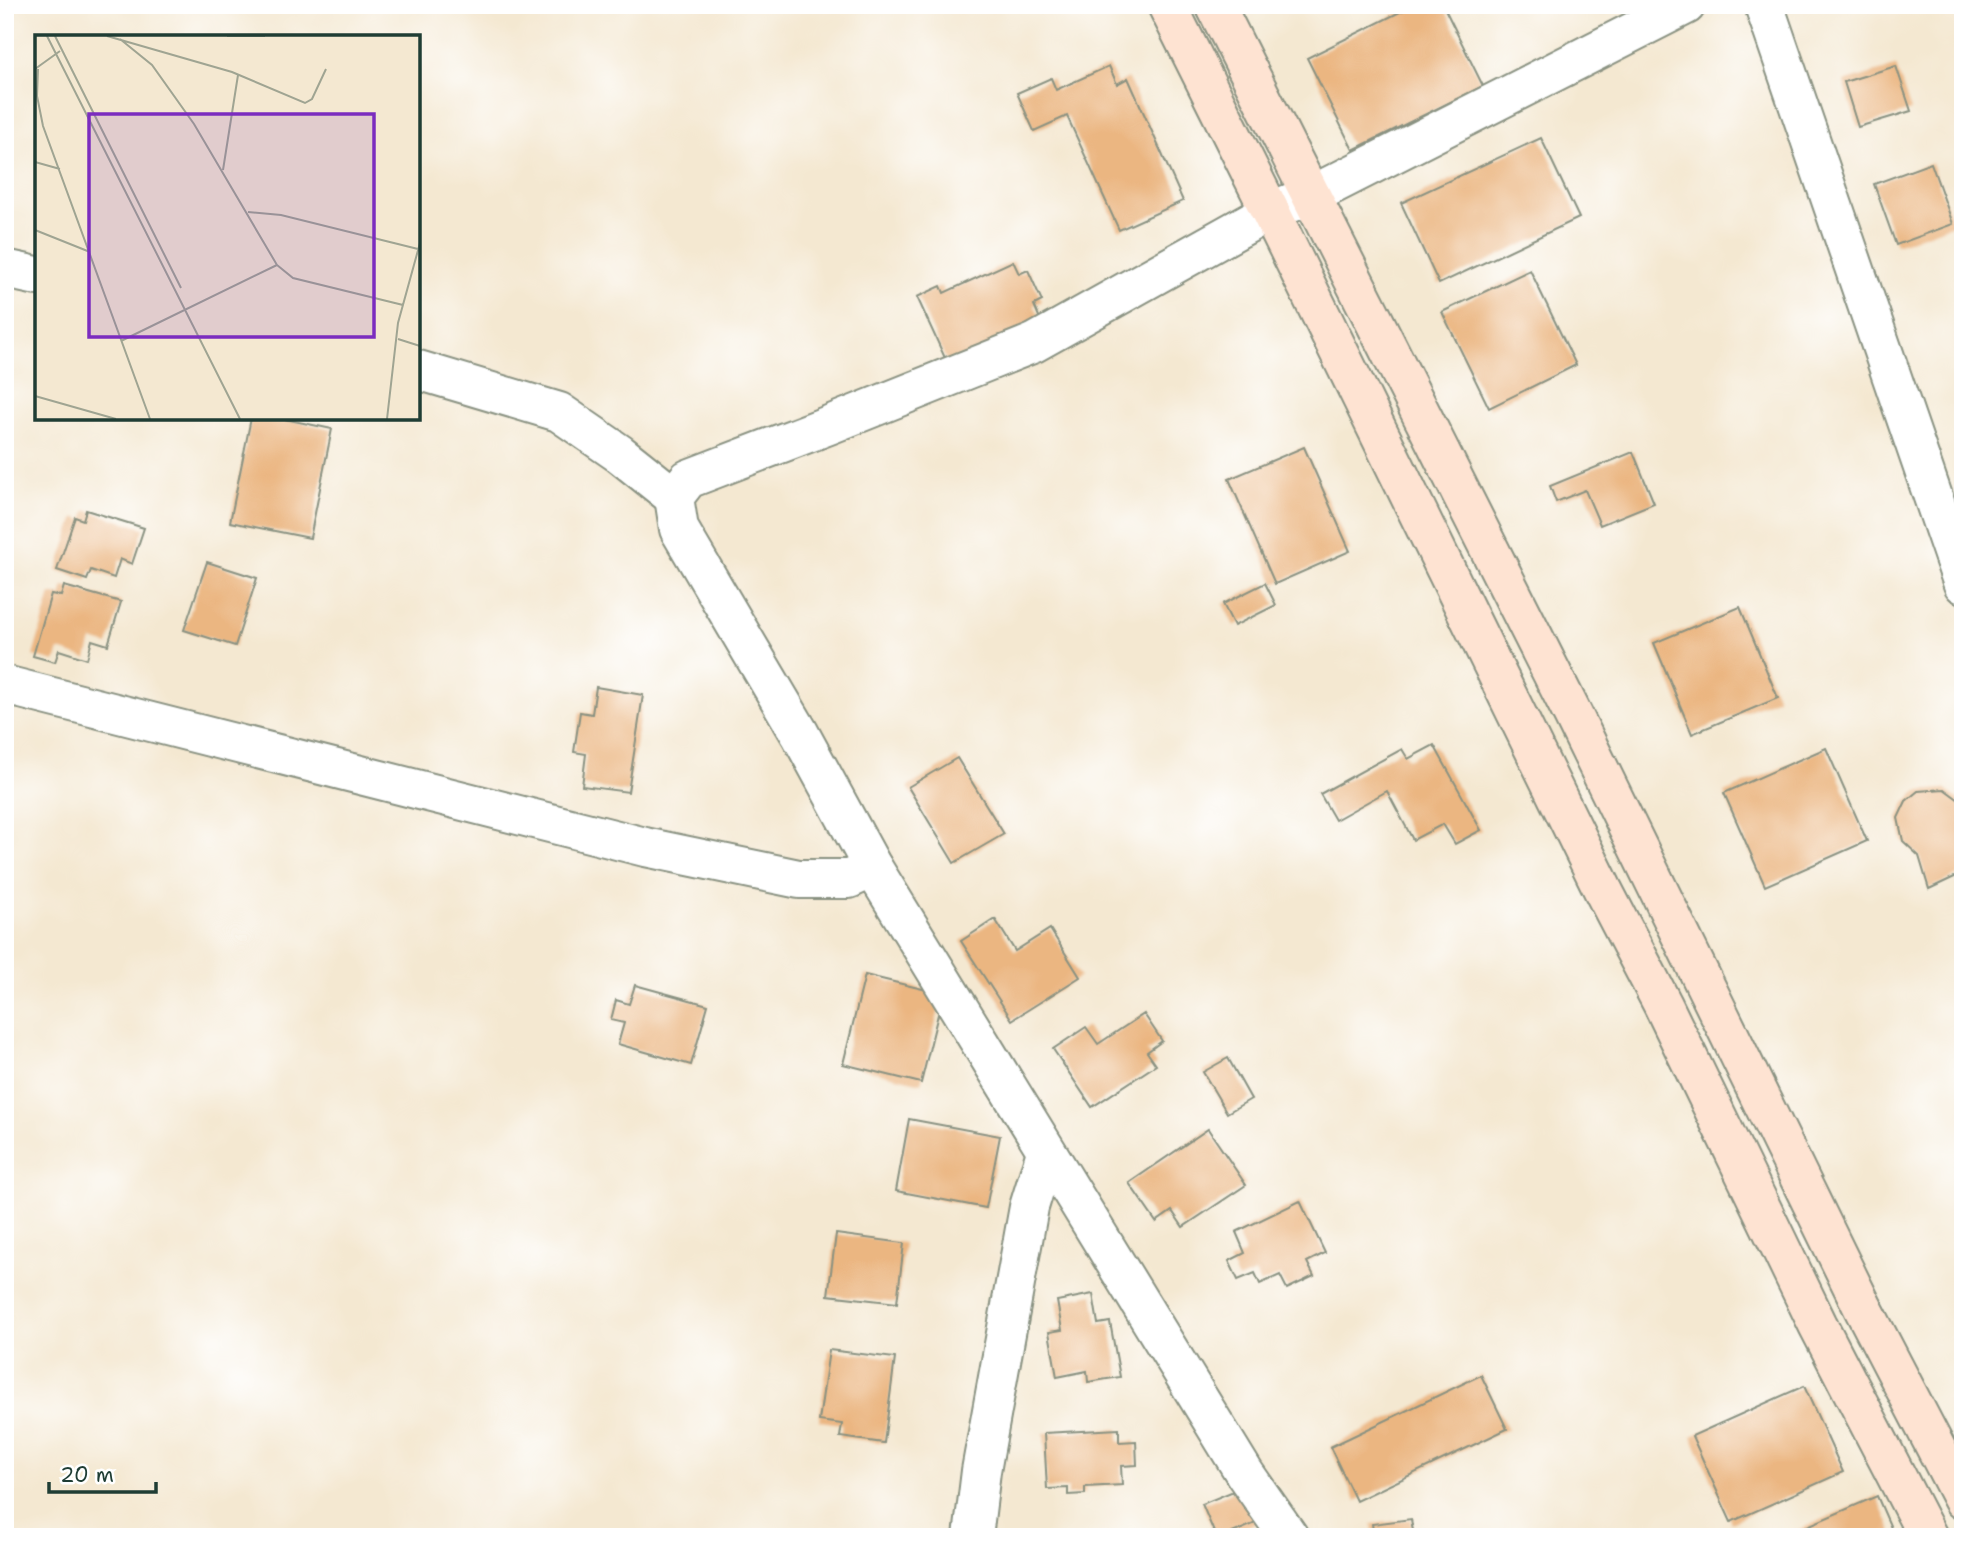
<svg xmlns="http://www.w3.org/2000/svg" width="1968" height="1542" font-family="'Shantell Sans',sans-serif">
<rect width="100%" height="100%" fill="#fff"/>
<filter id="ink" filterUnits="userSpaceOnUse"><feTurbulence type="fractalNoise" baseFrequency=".0143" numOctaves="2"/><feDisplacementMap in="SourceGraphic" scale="14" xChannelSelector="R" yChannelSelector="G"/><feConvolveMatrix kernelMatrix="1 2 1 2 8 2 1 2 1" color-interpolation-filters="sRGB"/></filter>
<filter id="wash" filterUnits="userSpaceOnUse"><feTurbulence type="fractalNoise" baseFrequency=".00686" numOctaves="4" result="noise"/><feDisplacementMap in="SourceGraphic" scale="28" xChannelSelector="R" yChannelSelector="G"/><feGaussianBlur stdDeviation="1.57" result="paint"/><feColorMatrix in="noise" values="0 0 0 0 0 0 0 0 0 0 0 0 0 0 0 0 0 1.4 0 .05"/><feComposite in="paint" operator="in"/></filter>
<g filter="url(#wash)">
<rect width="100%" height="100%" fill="#f4e8d1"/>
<g id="blocks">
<!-- building -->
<g fill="#ebb681">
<polygon points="1414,5 1443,5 1483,86 1353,150 1307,58"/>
<polygon points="1109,66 1117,84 1128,78 1183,201 1119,230 1067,116 1034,131 1017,93 1051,78 1056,90"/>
<polygon points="1896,66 1911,111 1858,127 1844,82"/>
<polygon points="1541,138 1579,218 1439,284 1401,203"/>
<polygon points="1931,163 1953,224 1896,245 1874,184"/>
<polygon points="1013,261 1019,274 1028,270 1042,301 1034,305 1043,326 950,369 917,297 941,286 944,293"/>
<polygon points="1530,270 1576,365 1489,408 1442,312"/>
<polygon points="251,418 280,418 332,429 310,538 230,522"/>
<polygon points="1304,447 1350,551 1275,584 1229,479"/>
<polygon points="1633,452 1654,503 1600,525 1585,490 1556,502 1550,486"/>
<polygon points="86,510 144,528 132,564 120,559 114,578 91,570 87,580 57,570 75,517 83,520"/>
<polygon points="207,562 257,578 235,646 184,630"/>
<polygon points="1265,583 1276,605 1234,626 1223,604"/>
<polygon points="64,586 121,602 108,645 92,640 87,659 59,650 55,662 33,656 51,594 61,596"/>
<polygon points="1740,607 1778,698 1692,734 1654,643"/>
<polygon points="596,687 643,695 628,792 582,786 586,754 574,752 580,712 592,714"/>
<polygon points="1434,745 1481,830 1455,844 1443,824 1413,840 1387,791 1335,820 1320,794 1402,749 1408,759"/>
<polygon points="1826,748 1867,841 1765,886 1724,793"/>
<polygon points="957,758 1004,834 954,863 908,787"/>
<polygon points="1944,789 1963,803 1963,873 1929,889 1919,856 1903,841 1898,818 1906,801 1918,791"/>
<polygon points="995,919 1015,951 1050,929 1080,977 1012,1020 961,941"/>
<polygon points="865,975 943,994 921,1083 843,1064"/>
<polygon points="635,985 708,1005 691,1065 618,1044 624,1023 611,1020 616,1000 629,1004"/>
<polygon points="1144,1014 1162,1041 1147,1052 1156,1065 1092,1107 1053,1049 1086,1027 1098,1044"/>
<polygon points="1228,1058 1251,1099 1227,1113 1203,1072"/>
<polygon points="909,1119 1000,1136 986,1208 896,1191"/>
<polygon points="1208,1129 1246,1185 1183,1227 1172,1211 1156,1222 1129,1183"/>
<polygon points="1300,1201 1325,1253 1307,1262 1314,1276 1287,1289 1280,1275 1260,1284 1255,1273 1238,1280 1229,1261 1245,1253 1236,1232"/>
<polygon points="836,1234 904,1243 897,1303 828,1295"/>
<polygon points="1093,1294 1098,1324 1110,1322 1120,1377 1088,1382 1087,1371 1057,1377 1049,1332 1062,1330 1057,1301"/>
<polygon points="829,1350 895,1358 884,1443 840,1437 842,1424 819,1421"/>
<polygon points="1481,1375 1507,1429 1356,1501 1330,1447"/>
<polygon points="1804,1386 1843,1472 1731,1522 1692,1436"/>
<polygon points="1119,1429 1119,1442 1136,1441 1137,1465 1121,1466 1122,1485 1085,1487 1085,1494 1068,1495 1068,1488 1047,1489 1044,1433"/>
<polygon points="1248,1485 1263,1520 1223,1537 1216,1537 1202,1504"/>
<polygon points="1877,1496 1895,1537 1782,1537"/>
<polygon points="1411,1519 1414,1537 1374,1537 1372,1524"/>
</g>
</g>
</g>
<g filter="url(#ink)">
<use href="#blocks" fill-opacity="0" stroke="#8a9282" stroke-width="2"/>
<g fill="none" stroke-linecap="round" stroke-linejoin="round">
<!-- street casing -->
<g stroke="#8a9282" stroke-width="42">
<g id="street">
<polyline points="1764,5 1963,584"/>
<polyline points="5,269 37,276"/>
<polyline points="418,370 559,412 620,454 674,497"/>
<polyline points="5,685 645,847 799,879 849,879 873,868"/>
<polyline points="973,1537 981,1471 1029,1207 1046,1152"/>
<polyline points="1289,1537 1245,1474 873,868 800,734 679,529 674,497 688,479 829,425 1034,343 1270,211 1312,195 1686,5"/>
</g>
</g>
<!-- secondary casing -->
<g stroke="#8a9282" stroke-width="42">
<g id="secondary">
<polyline points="1167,5 1270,211 1604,892 1663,1005 1818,1325 1928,1537"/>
<polyline points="1215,5 1573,715 1863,1308 1963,1500"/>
</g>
</g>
<!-- street -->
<use href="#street" stroke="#fff" stroke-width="38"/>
<!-- secondary -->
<use href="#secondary" stroke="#fee3d2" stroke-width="38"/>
</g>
</g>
<!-- overview -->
<g transform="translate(35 35)">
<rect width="385" height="385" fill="#f4e8d1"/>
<path fill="none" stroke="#9fa492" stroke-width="2" d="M12,1L205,384M20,1L146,253M72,1L197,37L270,68L277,64L291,34M192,1H230M85,4L117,30L159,89L242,230L86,306M0,34L25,16M3,34L2,61L8,91L115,384M0,127L25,134M188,135L203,40M213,177L246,180L383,214M0,195L55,217M242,230L258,243L368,270M363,304L385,311M0,361L81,384M352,384L363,288L385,208"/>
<path fill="#7b2cbf" fill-opacity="0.15" stroke="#7b2cbf" stroke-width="3.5" d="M54,79H339V302H54Z"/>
<rect width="385" height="385" fill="none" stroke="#1f3d34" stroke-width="3.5"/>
</g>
<!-- margin -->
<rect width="1968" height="1542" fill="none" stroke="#fff" stroke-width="28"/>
<!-- scale -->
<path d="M49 1482v10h107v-10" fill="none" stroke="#1f3d34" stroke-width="3.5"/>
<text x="60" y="1482" font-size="21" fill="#1f3d34" stroke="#ffffff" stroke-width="5" paint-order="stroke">20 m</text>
</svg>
